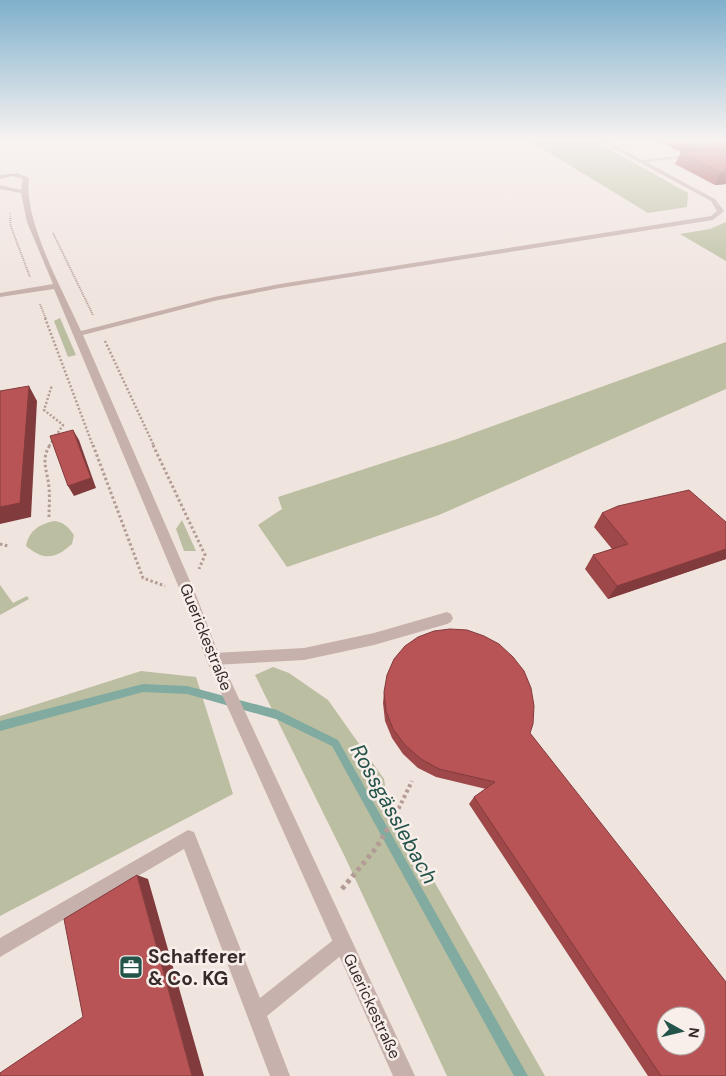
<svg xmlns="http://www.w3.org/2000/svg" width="726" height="1076" font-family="'DM Sans',sans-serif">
<rect width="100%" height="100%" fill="#f0e4df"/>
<!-- green -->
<g fill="#bbbea0">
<polygon points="530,141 595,141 688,193 687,207 648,213"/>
<polygon points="726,222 726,261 680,234 710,229"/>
<polygon points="60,318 76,355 68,357 54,321"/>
<polygon points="726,342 726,389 439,515 287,567 258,525 282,509 278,497 454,440"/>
<polygon points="182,520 196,551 184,551 176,529"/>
<path d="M54,521C64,522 68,527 74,535L72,544C55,559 44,561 26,546C29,530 40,524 54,521Z"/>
<polygon points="0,585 13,603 27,596 29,599 0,615"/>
<polygon points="273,667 289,673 328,700 384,779 391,825 402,825 545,1076 447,1076 345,857 255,675"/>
<polygon points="141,671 196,677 233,794 0,916 0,716"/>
</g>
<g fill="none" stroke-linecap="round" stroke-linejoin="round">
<!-- stream -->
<polygon fill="#81aaa1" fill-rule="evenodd" points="143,684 187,686 277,710 338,740 528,1076 514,1076 332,746 276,719 187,694 143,692 0,731 0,721"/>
<!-- path-far5 -->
<polyline stroke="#b39b96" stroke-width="1" stroke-dasharray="1 1" stroke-linecap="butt" points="10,212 11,220"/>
<!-- path-far4 -->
<g stroke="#b39b96" stroke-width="2" stroke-dasharray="1 1" stroke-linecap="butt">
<polyline points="10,218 11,227 30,277"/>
<polyline points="53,233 93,315"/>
<polyline points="40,304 46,319"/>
</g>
<!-- path-far3 -->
<g stroke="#b39b96" stroke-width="2.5" stroke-dasharray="2 2" stroke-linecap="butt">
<polyline points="45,318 93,446"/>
<polyline points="105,341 154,446"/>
<polyline points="49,446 63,425 44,410 52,385"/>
</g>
<!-- path-far2 -->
<g stroke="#b39b96" stroke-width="3" stroke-dasharray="2.5 2.5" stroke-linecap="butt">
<polyline points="93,445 143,578 165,586"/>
<polyline points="153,445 205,555 199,569"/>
<path d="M49,517C49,508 50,498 49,488C48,472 40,460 50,445"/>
<polyline points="0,544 8,546"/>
</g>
<!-- path-far1 -->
<polyline stroke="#b39b96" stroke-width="4" stroke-dasharray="3 3" stroke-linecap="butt" points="396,814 412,781"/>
<!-- path -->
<polyline stroke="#b39b96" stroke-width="5" stroke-dasharray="4 4" stroke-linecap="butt" points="342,889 376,848 397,813"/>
<!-- service -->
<g fill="#c7b1ac" fill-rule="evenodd">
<polygon points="693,154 695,156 640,163 637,161"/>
<polygon points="447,612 451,614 453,618 451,622 447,624 374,645 304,660 213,665 208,663 206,659 208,655 213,653 304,648 374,633"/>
<polygon points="188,830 194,832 260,998 337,937 343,934 349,937 352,943 349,949 267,1016 290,1076 270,1076 184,849 0,957 0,938"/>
</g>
<!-- minor -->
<path fill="#c7b1ac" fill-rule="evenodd" d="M600,141H607L715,199L724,211L713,220L280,288L214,301L83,335L196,595L220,658L415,1076H393L206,659L182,595L54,289L0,297V293L53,284L27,222L21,193L0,189V185L21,190L23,179L13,176L0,179V175L17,173L29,178C23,220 63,291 81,331L214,297L280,284L711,216L717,211L711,201Z"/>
</g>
<!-- wall -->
<g fill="#9f484a">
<polygon points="658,141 726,141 726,184 715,185 675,164 681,152"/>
<polygon points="602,513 726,522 726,559 608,599 585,569 593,555 612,549 594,527"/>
<polygon points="384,692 530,733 726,1076 648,1076 469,804 474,797 486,789 436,777 418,768 403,754 392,738 385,721 383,703"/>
</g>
<!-- shaded-wall -->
<g fill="#823b3c">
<polygon points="687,141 726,141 726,148 705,149 697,145 695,152 682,153"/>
<polygon points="720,172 726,172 726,184 715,185"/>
<polygon points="29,386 37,401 31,517 0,524 0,507"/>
<polygon points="73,430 79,440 96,488 74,496 68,486"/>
<polygon points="726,549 726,559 608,599 617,586"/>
<polygon points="137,875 148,879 204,1076 192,1076"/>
</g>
<!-- building -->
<g fill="#b95456" stroke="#823b3c" fill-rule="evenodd">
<polygon points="726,142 726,172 720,172 680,152 705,149 697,145"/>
<polygon points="29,386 20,503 0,507 0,391"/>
<polygon points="73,430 91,478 68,486 50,436"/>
<polygon points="689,490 726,522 726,549 617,586 593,555 628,544 602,513 618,506"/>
<path d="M450,629L467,630L484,636L499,644L513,657L524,671L531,688L534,706L533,724L530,733L726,982V1076H661L474,797L495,782L439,769L421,759L405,745L393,729L386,711L384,692L387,675L394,659L405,646L418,637L434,631ZM666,1016H696V1046H666Z"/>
<polygon points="137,875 192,1076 0,1076 0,1073 83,1017 64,919"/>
</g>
<!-- sky -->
<linearGradient id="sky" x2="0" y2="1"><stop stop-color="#7fb0cc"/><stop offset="0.48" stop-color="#f8f3f1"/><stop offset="1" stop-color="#f8f3f1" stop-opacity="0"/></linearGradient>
<rect width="726" height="292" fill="url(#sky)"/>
<!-- icons -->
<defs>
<g id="office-square" transform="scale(1.25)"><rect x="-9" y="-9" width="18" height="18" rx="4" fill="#24534a" stroke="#f8efeb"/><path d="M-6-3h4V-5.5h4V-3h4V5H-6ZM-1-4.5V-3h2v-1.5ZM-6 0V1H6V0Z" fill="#fff"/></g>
</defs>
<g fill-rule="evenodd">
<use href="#office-square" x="131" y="967"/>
</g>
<g text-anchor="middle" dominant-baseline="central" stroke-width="5" stroke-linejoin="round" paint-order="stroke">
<!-- street labels -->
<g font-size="16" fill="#362b2a" stroke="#f8efeb">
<text transform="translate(206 637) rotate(68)">Guerickestraße</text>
<text transform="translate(372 1006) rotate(65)">Guerickestraße</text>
</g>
<!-- near-poi labels -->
<g font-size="19" font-weight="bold" fill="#362b2a" stroke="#f8efeb" text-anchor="start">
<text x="148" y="956">Schafferer<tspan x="148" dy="22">&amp; Co. KG</tspan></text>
</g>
<!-- near-water labels -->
<g font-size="21" font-style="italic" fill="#24534a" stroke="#f8efeb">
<text transform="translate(394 814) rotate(61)">Rossgässlebach</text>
</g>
</g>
<!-- north arrow -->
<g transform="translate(681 1031) rotate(98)"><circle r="24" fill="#f8efeb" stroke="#aaa19e"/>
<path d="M0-4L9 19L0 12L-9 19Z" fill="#24534a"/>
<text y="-8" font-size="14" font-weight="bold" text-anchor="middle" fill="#362b2a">N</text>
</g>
</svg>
